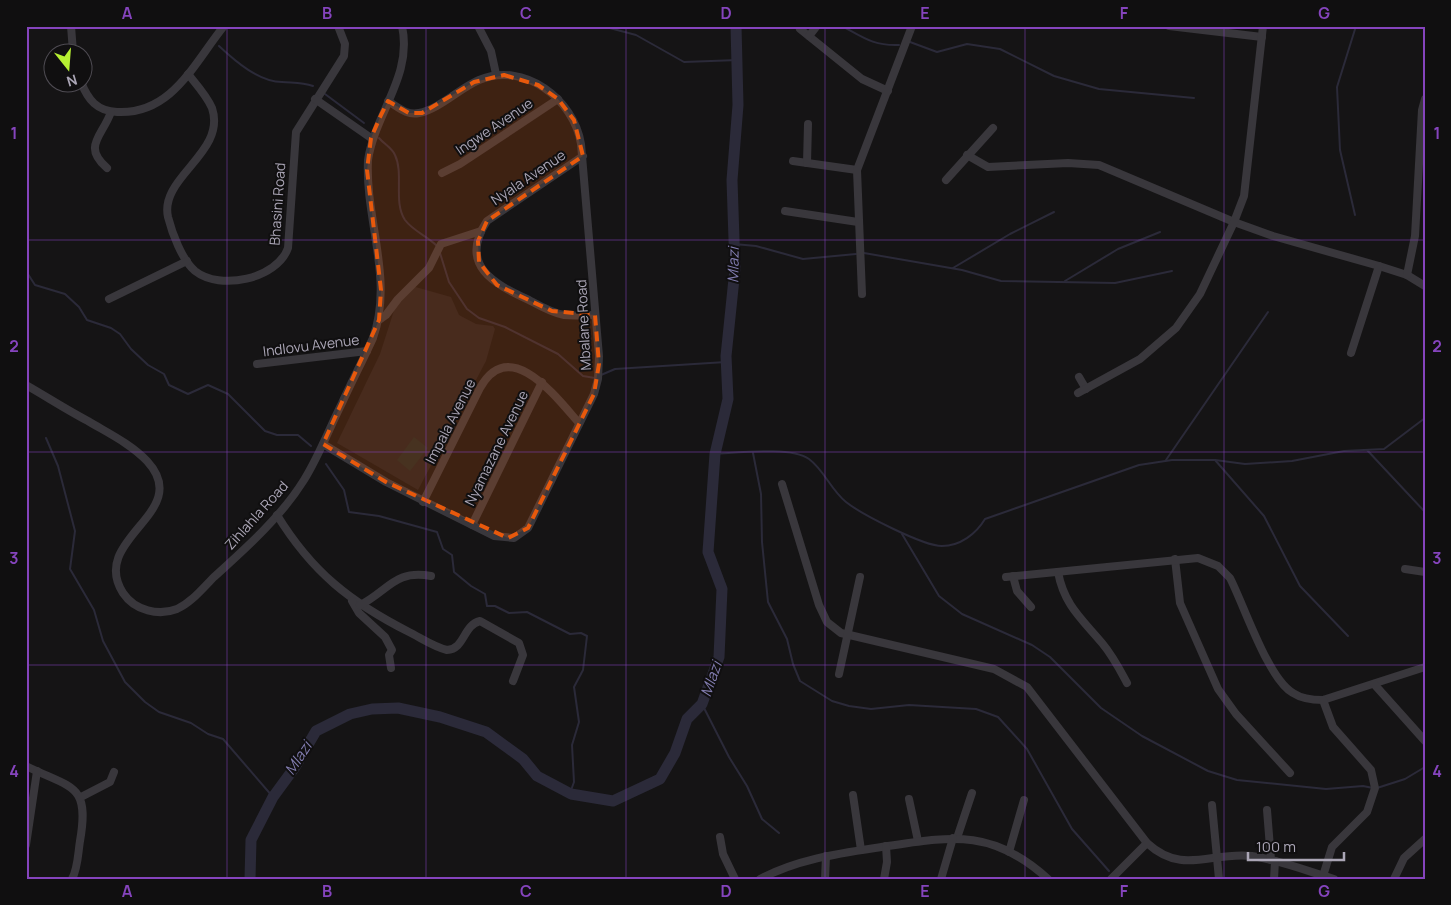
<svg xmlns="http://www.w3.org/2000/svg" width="1451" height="905" font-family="Manrope,sans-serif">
<rect width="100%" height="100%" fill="#151415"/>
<!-- built -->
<polygon fill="#212022" points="412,286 451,297 459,315 476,324 493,326 495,329 486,361 418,490 337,443 380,354 397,301"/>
<!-- green -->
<polygon fill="#202826" points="414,437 428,448 410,471 397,460"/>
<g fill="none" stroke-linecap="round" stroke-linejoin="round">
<!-- stream -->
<g stroke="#2b2a39" stroke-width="2">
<polyline points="602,26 636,35 684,62 738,60"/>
<path d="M842,26C864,38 874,46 899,45"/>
<polyline points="910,42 937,52 967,44 1000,49 1054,76 1099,89 1194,98"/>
<path d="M219,46C235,61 259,82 282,82C293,83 302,82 313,86"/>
<polyline points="325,94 364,123"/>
<path d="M379,138C384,144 392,148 395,155C404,174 393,202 405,220C414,232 428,236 438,247"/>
<polyline points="1355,215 1340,150 1337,87 1356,26"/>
<polyline points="734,244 756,246 803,259 856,254"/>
<polyline points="440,253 449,282 467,309 479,318 505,327 558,354 583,376 595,378"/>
<polyline points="864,253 962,270 1001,281 1115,283 1172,271"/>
<polyline points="953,268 1010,234 1054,212"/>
<polyline points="26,271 35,285 65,294 79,307 87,320 111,328 120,334 131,349 148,365 164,374 169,385 188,394 208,385 228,394 265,431 277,435 298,435 311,446"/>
<polyline points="1065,281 1118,249 1160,232"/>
<polyline points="601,375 615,369 726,362"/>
<polyline points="46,438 58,466 75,531 70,569 94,610 103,641 125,682 145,702 159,712 191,723 208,734 223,739 273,797"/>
<polyline points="1367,450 1425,512"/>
<polyline points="753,453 761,494 762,542 768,602 787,639 793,664 800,681 832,701 849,706 871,709 909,705 976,709 998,717 1027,749 1072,829 1109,871"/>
<path d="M715,454C737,453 791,446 809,459C824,470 831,490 846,502C861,514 923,546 942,546C960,546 976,534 985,519L1139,465L1172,460H1215L1245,464L1292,461L1344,451L1384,449L1425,418"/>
<polyline points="1166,460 1268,312"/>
<polyline points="1215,460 1264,516 1300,586 1348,636"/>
<polyline points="326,464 344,490 349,512 379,516 437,532 443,549 452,555 454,572 471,586 485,594 487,606 495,606 509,613 527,612 570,634 581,633 587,636 583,670 574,687 579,722 572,745 574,782 570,793"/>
<polyline points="902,534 939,596 962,614 1032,645 1050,657 1101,708 1142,736 1208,771 1237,780 1326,789 1363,786 1373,788"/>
<polyline points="702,704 729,757 747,786 762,819 779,833"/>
<polyline points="1377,788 1405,779 1425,767"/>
</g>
<!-- river -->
<polyline stroke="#2b2a39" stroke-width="11" points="250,879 251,840 273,797 295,767 316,731 350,714 372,709 398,708 440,717 486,732 523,759 537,776 571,794 613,801 660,779 675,753 687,719 702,704 719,657 722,589 708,552 715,454 728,399 726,356 735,269 732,180 738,105 736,26"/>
<!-- street -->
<g stroke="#39373c" stroke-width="8">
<polyline points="71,26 73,52"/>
<polyline points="478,26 491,51 496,74"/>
<polyline points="1169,26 1262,37"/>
<polyline points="800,29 862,79 888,91"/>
<polyline points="809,36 816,27"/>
<path d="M188,74C196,84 207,96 212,108C227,153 159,177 168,217C172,233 182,260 195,271C220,291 277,279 288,248L296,132L344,56L345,44L338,26"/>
<path d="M81,82C88,100 97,111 117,112C172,115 194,63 224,26"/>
<polyline points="315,99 371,138"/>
<polyline points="967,155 988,167 1068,163 1099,165 1234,222 1273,236 1379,266 1407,275 1425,286"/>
<path d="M583,156L487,221C458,265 494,284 529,300C540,306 552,313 564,315C575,316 585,315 595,315"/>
<polyline points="793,161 857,170"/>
<polyline points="807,163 808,124"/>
<path d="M107,168C82,146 102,137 111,112"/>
<polyline points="442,173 460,164 558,99"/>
<polyline points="946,180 993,128"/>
<polyline points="785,211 858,222"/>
<polyline points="1407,275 1415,236 1422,110 1425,99"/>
<polyline points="862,294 857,170 912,26"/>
<polyline points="109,299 187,261"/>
<polyline points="379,320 386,315 398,299 429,268 441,244 481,231"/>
<polyline points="1351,353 1379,266"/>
<polyline points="257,364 367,351"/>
<polyline points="1079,377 1086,389"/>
<path d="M26,385C47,397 67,410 88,421C108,433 131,444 147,461C195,513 88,538 123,593C135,611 159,616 177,609C192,602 203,588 214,577C246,548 281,517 304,480C319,456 329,429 342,403C352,381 363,360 373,338C394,279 365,220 368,160C375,113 413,76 402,26"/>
<polyline points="1078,393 1140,359 1176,328 1200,294 1234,222 1244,196 1263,26"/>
<path d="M323,444L386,482L494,536L514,538L528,528L594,394L598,379L599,356L581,144C574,99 524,61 479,80C460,88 439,109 419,113C407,116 398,107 388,101"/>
<path d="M782,484L819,605L827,622L841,633L994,669L1027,687L1147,843C1183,876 1211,851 1252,856C1279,860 1307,871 1334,879"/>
<path d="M423,502L480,388C510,335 556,397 579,423"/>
<path d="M277,515C312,572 350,602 409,632C421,638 434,647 447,650C465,649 463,625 480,621L519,643L523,655L513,681"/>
<polyline points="472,525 542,382"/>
<polyline points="1175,559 1180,603 1218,689 1236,714 1290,773"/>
<polyline points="1405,569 1425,572"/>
<path d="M1058,572C1064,605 1082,619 1102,643C1113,656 1120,670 1127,683"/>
<polyline points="1013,576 1017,591 1031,607"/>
<path d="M1006,577L1198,558L1218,566L1230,578C1244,605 1268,679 1293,693C1302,699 1312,700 1323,700L1425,667"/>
<polyline points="352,601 359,613 385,637 392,650 389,655 391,668"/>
<path d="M360,605C388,591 395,569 431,576"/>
<polyline points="839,674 860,577"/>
<polyline points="1374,684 1425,741"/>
<polyline points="1323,700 1333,727 1371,770 1375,788 1367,812 1332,847 1323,876"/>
<path d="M26,766C72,789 90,783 80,841C78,853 78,868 72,879"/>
<polyline points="853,795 861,850"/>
<polyline points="81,797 110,782 114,772"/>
<polyline points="909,799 918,841"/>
<polyline points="1212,805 1219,879"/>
<polyline points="1267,810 1271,860"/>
<polyline points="720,837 723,854 735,879"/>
<polyline points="957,838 972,793"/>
<polyline points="26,845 37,771"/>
<polyline points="1009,852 1024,800"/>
<path d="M760,879C796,860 835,854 875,848C945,838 989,825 1048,879"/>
<polyline points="825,879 826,856"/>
<polyline points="884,879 887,862 886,846"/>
<polyline points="941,879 953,838"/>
<polyline points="1111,879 1147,843"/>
<polyline points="1274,879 1275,861"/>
<polyline points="1394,879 1404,858 1425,839"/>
</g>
</g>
<!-- marked area -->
<path fill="#e8590c" fill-opacity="0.2" stroke="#e8590c" stroke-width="4" stroke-dasharray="10 6" stroke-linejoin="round" d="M504,75L538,85L558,99L574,120L583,156L487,221L478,241L479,262L497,285L552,311L595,315L599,364L594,394L528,528L508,538L386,482L323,444L379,320L381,290L367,170L371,138L381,115L388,101L409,113H422L474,82Z"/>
<!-- grid -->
<path fill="none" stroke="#8544bd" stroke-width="1" stroke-opacity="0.55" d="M227,26V879M426,26V879M626,26V879M825,26V879M1025,26V879M1224,26V879M26,240H1425M26,452H1425M26,665H1425"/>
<g text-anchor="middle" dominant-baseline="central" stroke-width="4" stroke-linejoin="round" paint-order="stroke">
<!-- street labels -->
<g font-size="14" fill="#aba6b6" stroke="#100f10">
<text transform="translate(494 126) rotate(-34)">Ingwe Avenue</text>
<text transform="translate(528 177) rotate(-34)">Nyala Avenue</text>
<text transform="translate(277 204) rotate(-86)">Bhasini Road</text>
<text transform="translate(583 325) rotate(-93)">Mbalane Road</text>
<text transform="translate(311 345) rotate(-7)">Indlovu Avenue</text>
<text transform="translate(450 421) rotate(-63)">Impala Avenue</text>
<text transform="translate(496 448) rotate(-64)">Nyamazane Avenue</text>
<text transform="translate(256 515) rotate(-48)">Zihlahla Road</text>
</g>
<!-- water labels -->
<g font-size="15" font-style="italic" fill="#827db0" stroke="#100f10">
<text transform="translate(733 265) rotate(-89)">Mlazi</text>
<text transform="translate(711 679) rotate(-71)">Mlazi</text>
<text transform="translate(298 758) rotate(-57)">Mlazi</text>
</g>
</g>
<!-- border -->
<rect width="1451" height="905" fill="none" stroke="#100f10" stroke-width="55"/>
<!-- north arrow -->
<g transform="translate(68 68) rotate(163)"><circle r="24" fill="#100f10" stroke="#4e4b52"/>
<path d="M0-4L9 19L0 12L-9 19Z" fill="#b6ef32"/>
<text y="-8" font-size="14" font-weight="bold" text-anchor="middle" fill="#aba6b6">N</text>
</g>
<!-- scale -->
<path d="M1248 852v8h96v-8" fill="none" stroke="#aba6b6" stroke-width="2.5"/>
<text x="1256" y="852" font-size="15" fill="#aba6b6" stroke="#100f10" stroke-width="4" paint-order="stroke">100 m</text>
<rect x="28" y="28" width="1396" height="850" fill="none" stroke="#8544bd" stroke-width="2"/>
<g font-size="16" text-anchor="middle" font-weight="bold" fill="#8544bd">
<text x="127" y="19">A</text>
<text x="327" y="19">B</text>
<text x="526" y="19">C</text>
<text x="726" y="19">D</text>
<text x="925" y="19">E</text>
<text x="1124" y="19">F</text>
<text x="1324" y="19">G</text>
<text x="14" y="139">1</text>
<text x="1437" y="139">1</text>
<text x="14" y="352">2</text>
<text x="1437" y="352">2</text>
<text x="14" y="564">3</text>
<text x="1437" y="564">3</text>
<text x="14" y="777">4</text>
<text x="1437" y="777">4</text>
<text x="127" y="897">A</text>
<text x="327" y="897">B</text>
<text x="526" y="897">C</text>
<text x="726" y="897">D</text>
<text x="925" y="897">E</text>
<text x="1124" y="897">F</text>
<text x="1324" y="897">G</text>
</g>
</svg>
